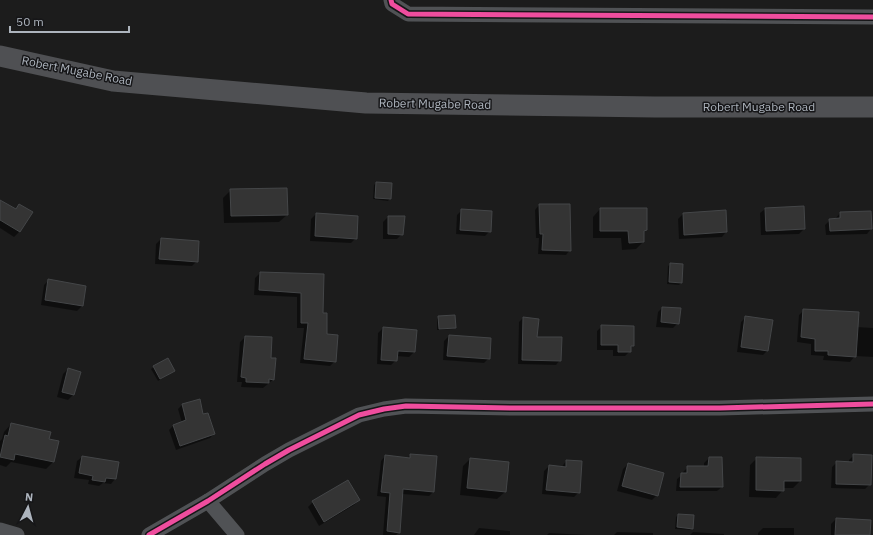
<svg xmlns="http://www.w3.org/2000/svg" width="873" height="535" font-family="'IBM Plex Sans',sans-serif">
<style>
.shadow{fill:#0007}
.building{fill:#343434;stroke:#444648}
.lines{fill:none;stroke-linecap:round;stroke-linejoin:round}
.street{stroke:#505255;stroke-width:15}
.secondary{stroke:#4f5053;stroke-width:21}
.cycleway-casing{stroke:#161618;stroke-width:8}
.cycleway{stroke:#ef4d9e;stroke-width:5}
.labels{text-anchor:middle;stroke-width:3;stroke-linejoin:round;paint-order:stroke}
.street-label{font-size:12px;fill:#adb4bd;stroke:#161618}
</style>
<rect width="100%" height="100%" fill="#1c1c1c"/>
<g class="shadow">
<path d="M376 183 390 198 388 201 373 199 374 185Z"/>
<path d="M231 190 287 215 279 222 224 223 223 198Z"/>
<path d="M0 201 15 210 20 205 31 212 19 232 14 237 0 228Z"/>
<path d="M539 205 570 250 566 255 538 254 539 238H536L535 210Z"/>
<path d="M600 209 646 230 643 233V242L636 249 622 250 621 238H593V217Z"/>
<path d="M765 209 804 229 799 234 761 235 760 213Z"/>
<path d="M462 210 490 231 485 236 456 234 457 215Z"/>
<path d="M725 211 726 232 722 237 679 239 678 219 683 214Z"/>
<path d="M870 212 871 229 867 234 826 235 825 225 830 220H836V218L840 213Z"/>
<path d="M316 214 356 238 351 243 310 241 311 219Z"/>
<path d="M388 217 402 234 397 239H383V222Z"/>
<path d="M161 239 197 261 192 266 155 264 156 244Z"/>
<path d="M671 264 681 283 679 285 667 284 668 266Z"/>
<path d="M260 273 323 275 322 314 326 335 335 361 330 366 300 363 304 328H297V297L254 295 255 278Z"/>
<path d="M49 280 85 287 82 306 77 311 41 305 44 285Z"/>
<path d="M662 308 678 323 673 328 656 327 658 312Z"/>
<path d="M804 310 857 327 873 328V357L855 356 850 362 823 360 824 356 811 355V344L797 342 799 315Z"/>
<path d="M439 317 455 327 453 329 437 330V319Z"/>
<path d="M746 317 768 350 763 355 737 352 741 322Z"/>
<path d="M523 318 536 338 560 360 556 365 518 364 519 322Z"/>
<path d="M602 326 633 345 630 348V351L625 356H613V350H597V331Z"/>
<path d="M383 328 414 352 409 357 396 356V360L391 365 377 364 378 333Z"/>
<path d="M449 336 489 358 484 363 443 360 444 341Z"/>
<path d="M245 337 270 359 274 379 263 388 241 387 242 382H237L240 342Z"/>
<path d="M154 367 174 371 158 381 151 369Z"/>
<path d="M68 369 73 395 68 400 57 397 63 374Z"/>
<path d="M182 405 203 416 214 434 210 438 176 450 169 430 173 426 182 423 178 409Z"/>
<path d="M11 424 48 440 57 442 53 462 46 469 11 462 6 467 0 465V441L2 439 4 432Z"/>
<path d="M411 455 434 491 429 496 402 494 399 532 396 535H383L386 497 377 496 381 461 385 456 407 458Z"/>
<path d="M854 455 870 484 865 489 831 488 832 467 837 462H849V460Z"/>
<path d="M82 457 115 479 111 484 103 483 99 486 88 484 89 480 74 478 77 461Z"/>
<path d="M709 458 722 487 717 491H676L677 479 683 474V472L688 467H704V463Z"/>
<path d="M757 458 800 481 793 488H783V490L776 498 749 497 750 465Z"/>
<path d="M470 459 505 492 497 499 460 495 463 466Z"/>
<path d="M566 461 579 492 574 497 542 494 544 471 549 466 561 468Z"/>
<path d="M628 464 657 495 652 500 617 491 623 469Z"/>
<path d="M359 500 354 505 319 526 308 507 313 502Z"/>
<path d="M678 515 692 528 690 530 675 529 676 517Z"/>
<path d="M836 519 869 535H831V524Z"/>
<path d="M479 528 510 531V535H474Z"/>
<path d="M763 528H794V535H758V533Z"/>
<path d="M617 532 653 533V535H614Z"/>
<path d="M693 532 724 534V535H690Z"/>
<path d="M549 533 587 535H547Z"/>
</g>
<g class="building">
<path d="M376 182 392 183 391 199 375 198Z"/>
<path d="M287 188 288 215 231 216 230 189Z"/>
<path d="M0 200 16 209 19 204 33 212 20 232 0 220Z"/>
<path d="M539 204H570L571 251 542 250 543 234H540Z"/>
<path d="M804 206 805 229 766 231 765 208Z"/>
<path d="M600 208H647V230L644 231V242L629 243 628 231H600Z"/>
<path d="M461 209 492 211 491 232 460 230Z"/>
<path d="M726 210 727 232 684 235 683 213Z"/>
<path d="M871 211 872 229 830 231 829 219 840 218V212Z"/>
<path d="M316 213 358 216 357 239 315 236Z"/>
<path d="M388 216H405L403 235 388 234Z"/>
<path d="M161 238 199 241 198 262 159 259Z"/>
<path d="M670 263 683 264 682 283 669 282Z"/>
<path d="M260 272 324 274 323 313H327V334L338 335 336 362 304 359 308 323H301V293L259 290Z"/>
<path d="M48 279 86 286 83 306 45 300Z"/>
<path d="M662 307 681 308 679 324 661 322Z"/>
<path d="M803 309 859 312 856 357 828 355V351H815V339L801 337Z"/>
<path d="M455 315 456 328 439 329 438 316Z"/>
<path d="M745 316 773 320 768 351 741 347Z"/>
<path d="M523 317 539 319 537 337H562L561 361 522 360Z"/>
<path d="M601 325 634 326V346H631V352H618V345H601Z"/>
<path d="M383 327 417 330 415 352 398 351 397 361 381 360Z"/>
<path d="M449 335 491 338 490 359 447 356Z"/>
<path d="M245 336 272 337 271 358H276L274 380 269 379V383L246 382V378L241 377Z"/>
<path d="M168 358 175 371 160 379 153 366Z"/>
<path d="M68 368 81 372 74 395 62 392Z"/>
<path d="M200 399 203 414 208 413 215 434 180 446 173 425 186 420 182 404Z"/>
<path d="M11 423 51 432 49 439 59 441 54 462 15 454 14 460 0 457 5 435 8 436Z"/>
<path d="M410 454 437 456 434 492 403 489 400 533 387 531 390 493 381 492 385 455 410 458Z"/>
<path d="M853 454 872 455 871 485 836 484V461L853 462Z"/>
<path d="M82 456 119 462 116 479 106 478 105 482 92 480 93 476 79 473Z"/>
<path d="M709 457H722L723 487H680L681 473H687V466H708Z"/>
<path d="M756 457 801 458V481H784V491L756 490Z"/>
<path d="M470 458 509 462 506 492 467 488Z"/>
<path d="M566 460 582 461 580 493 546 490 549 465 566 467Z"/>
<path d="M628 463 664 473 658 496 622 486Z"/>
<path d="M348 480 360 500 324 522 312 501Z"/>
<path d="M678 514 694 515 693 529 677 527Z"/>
<path d="M836 518 871 520 870 535H835Z"/>
</g>
<g class="lines">
<g class="street">
<path d="M391 0 392 4 408 14 873 17"/>
<path d="M208 501 237 535"/>
<path d="M0 530 17 535"/>
<path d="M149 535 208 501 265 464 289 450 359 415 384 409 406 406 510 408H720L873 404"/>
</g>
<path class="secondary" d="M0 56 113 81 366 103 655 107H873"/>
<g class="cycleway-casing">
<g id="cycleway">
<path d="M391 0 392 4 408 14 873 17"/>
<path d="M149 535 208 501 265 464 289 450 359 415 384 409 406 406 510 408H720L873 404"/>
</g>
</g>
<use href="#cycleway" class="cycleway"/>
</g>
<g class="labels">
<g class="street-label">
<text transform="translate(77 71) rotate(11)" y="4">Robert Mugabe Road</text>
<text transform="translate(435 104) rotate(1)" y="4">Robert Mugabe Road</text>
<text x="759" y="111">Robert Mugabe Road</text>
</g>
</g>
<g transform="translate(28 507) rotate(6)" stroke="#161618" stroke-width="3" paint-order="stroke">
<path d="M0-3L7 15L0 10L-7 15Z" fill="#adb4bd"/>
<text y="-6" font-size="11" font-weight="bold" text-anchor="middle" fill="#adb4bd">N</text>
</g>
<path d="M10 26v6h119v-6" fill="none" stroke="#adb4bd" stroke-width="2"/>
<text x="16" y="26" font-size="12" fill="#adb4bd" stroke="#161618" stroke-width="3" paint-order="stroke">50 m</text>
</svg>
